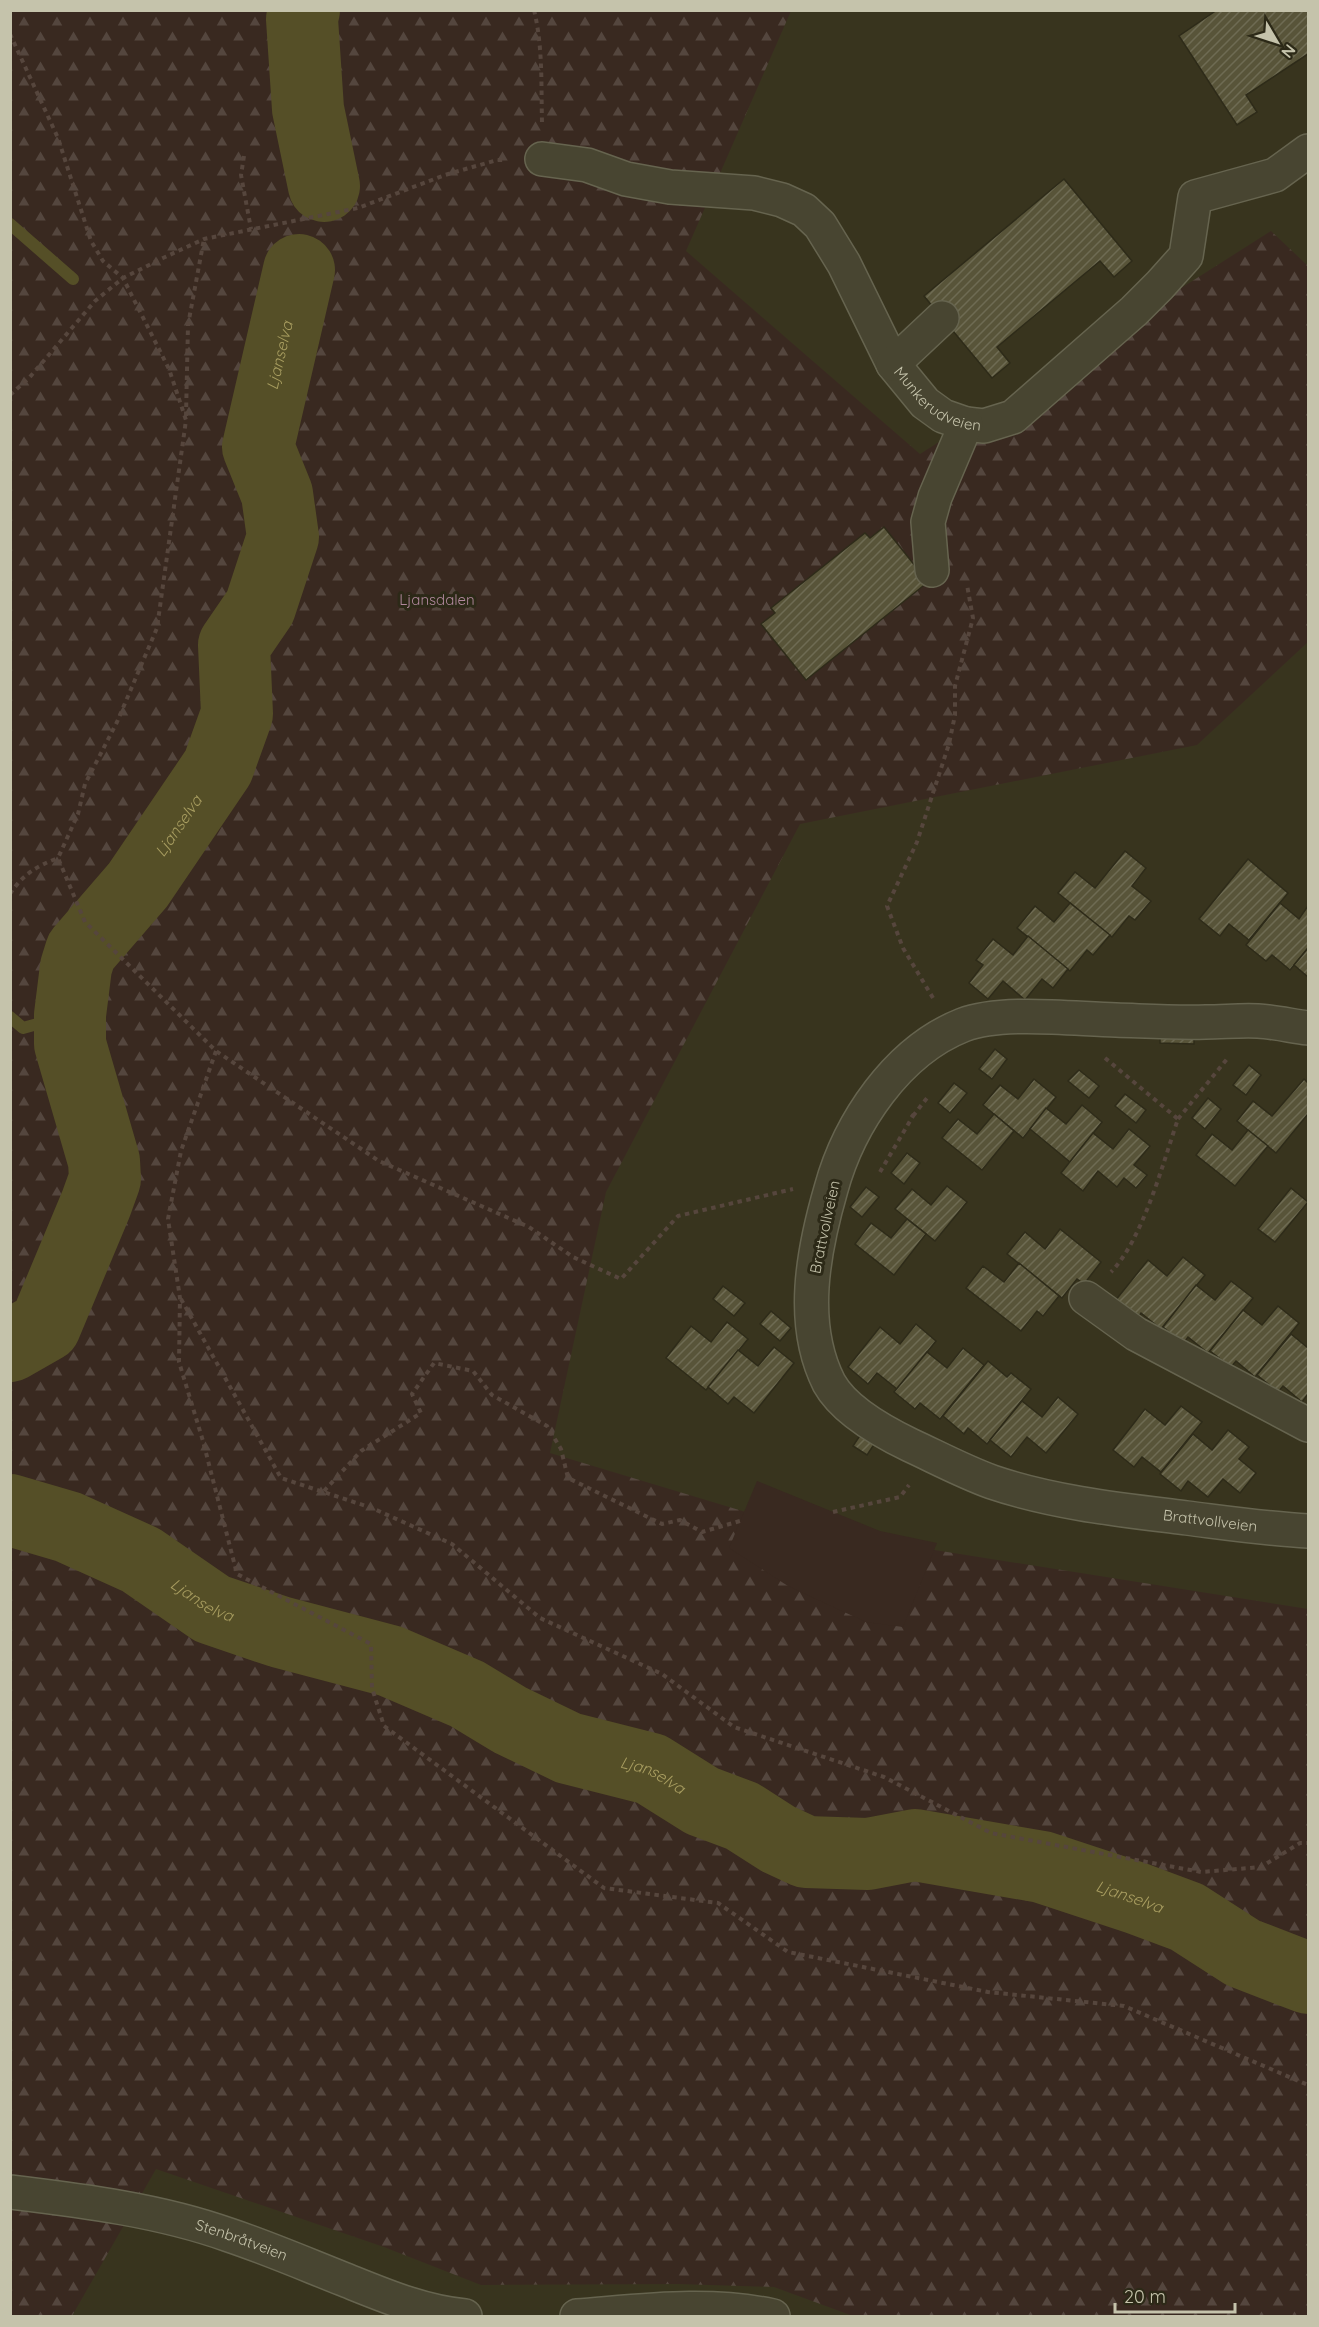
<svg xmlns="http://www.w3.org/2000/svg" width="1319" height="2327" font-family="Quicksand,sans-serif">
<style>
.forest{fill:url(#forest-firs)}
.pitch{fill:#392920}
.lines{fill:none;stroke-linecap:round;stroke-linejoin:round}
.stream{stroke:#554f27;stroke-width:12}
.river{stroke:#554f27;stroke-width:72}
.building{fill:url(#building-hatch);stroke:#2e2b19;stroke-width:1.5}
.minor-casing{stroke:#66644f;stroke-width:36}
.path{stroke:#56463d;stroke-width:4;stroke-dasharray:4.5 4.5;stroke-linecap:butt}
.minor{stroke:#484531;stroke-width:33}
.labels{text-anchor:middle;stroke-width:6;stroke-linejoin:round;paint-order:stroke}
.street-label{font-size:15px;fill:#c5c3ab;stroke:#2c2917}
.park-label{font-size:15px;fill:#b1889d;stroke:#2c2917}
.water-label{font-size:16px;font-style:italic;fill:#a89d60;stroke:#2c2917}
</style>
<defs>
<pattern id="forest-firs" width="22" height="20" patternUnits="userSpaceOnUse" patternTransform="scale(1.5)"><rect width="22" height="20" fill="#392920"/><path d="M5 1l3.5 6h-7zM16 11l3.5 6h-7z" fill="#54463e"/></pattern>
<pattern id="building-hatch" width="6" height="6" patternUnits="userSpaceOnUse" patternTransform="scale(1.5)"><rect width="6" height="6" fill="#585439"/><path d="M-1 1l2-2M0 6l6-6M5 7l2-2" fill="none" stroke="#6e6b53"/></pattern>
</defs>
<rect width="100%" height="100%" fill="#38341e"/>
<path class="forest" d="M11 11H791L686 251 920 454 1271 231 1308 266V642L1197 745 800 824 606 1192 550 1453 802 1529 1308 1609V2316H853L774 2287 679 2284 481 2285 384 2247 156 2169 72 2316H11Z"/>
<path class="pitch" d="M757 1481 880 1531 937 1543 903 1627 866 1622 831 1606 788 1586 729 1548Z"/>
<g class="lines">
<g class="stream">
<path d="M10 224 73 279"/>
<path d="M10 1017 23 1028 70 1015"/>
</g>
<g class="river">
<path d="M304 10 302 19 308 109 324 186"/>
<path id="s1" d="M10 1346 45 1326 96 1204 105 1179 104 1161 70 1044V1015L76 967 81 951 138 885 218 767 237 714 234 645 260 607 283 537 277 494 258 447 299 270"/>
<path id="s2" d="M10 1510 68 1527 141 1560 212 1609 280 1632 390 1661 467 1694 510 1720 568 1748 651 1769 702 1801 742 1816 778 1839 806 1852 868 1854 915 1845 1042 1867 1136 1898 1187 1917 1243 1953 1308 1978"/>
</g>
</g>
<g class="building">
<path d="M1217 10H1308V54L1246 95 1257 112 1237 125 1179 36Z"/>
<path d="M1064 179 1132 261 1114 277 1100 261 997 347 1010 363 992 378 924 296Z"/>
<path d="M884 527 928 582 806 680 761 624 775 613 771 608 865 533 870 538Z"/>
<path d="M1125 851 1146 868 1132 886 1151 901 1135 920 1129 916 1112 937 1058 893 1075 872 1095 888Z"/>
<path d="M1248 859 1288 893 1249 940 1229 924 1220 936 1199 919Z"/>
<path d="M1070 903 1110 935 1093 955 1087 950 1070 971 1017 928 1035 906 1054 922Z"/>
<path d="M1280 903 1299 919 1308 906V948L1290 970 1272 955 1266 961 1246 945Z"/>
<path d="M1028 936 1068 969 1053 988 1042 979 1025 1000 1003 981 988 999 969 983 983 965 976 960 993 939 1013 955Z"/>
<path d="M1308 948V977L1294 965Z"/>
<path d="M1160 1032 1194 1033V1044L1160 1043Z"/>
<path d="M995 1049 1007 1059 992 1079 979 1069Z"/>
<path d="M1249 1065 1261 1075 1246 1095 1233 1085Z"/>
<path d="M1079 1070 1099 1086 1089 1098 1068 1081Z"/>
<path d="M1034 1079 1056 1097 1023 1138 983 1105 1000 1085 1018 1099Z"/>
<path d="M1304 1079 1308 1083V1114L1276 1153 1237 1121 1253 1101 1272 1116Z"/>
<path d="M954 1083 967 1093 950 1113 938 1103Z"/>
<path d="M1125 1094 1146 1110 1136 1123 1115 1106Z"/>
<path d="M1208 1098 1221 1109 1205 1129 1192 1118Z"/>
<path d="M1082 1105 1102 1122 1070 1162 1030 1129 1046 1108 1066 1124Z"/>
<path d="M994 1114 1014 1131 982 1170 942 1138 958 1119 977 1134Z"/>
<path d="M1129 1129 1150 1146 1134 1165 1147 1175 1136 1188 1124 1178 1117 1187 1098 1171 1083 1191 1061 1173 1093 1133 1113 1149Z"/>
<path d="M1248 1130 1268 1146 1235 1186 1196 1155 1212 1134 1232 1150Z"/>
<path d="M907 1153 920 1163 904 1184 891 1173Z"/>
<path d="M947 1186 967 1202 935 1241 895 1209 912 1189 931 1205Z"/>
<path d="M866 1187 879 1197 862 1217 850 1207Z"/>
<path d="M1291 1188 1308 1202 1275 1242 1258 1229Z"/>
<path d="M907 1219 926 1234 894 1275 855 1244 871 1223 891 1238Z"/>
<path d="M1060 1229 1101 1262 1084 1284 1077 1279 1062 1298 1007 1254 1025 1232 1045 1249Z"/>
<path d="M1183 1257 1205 1275 1161 1329 1141 1313 1137 1319 1115 1301 1148 1260 1167 1276Z"/>
<path d="M1019 1263 1059 1296 1043 1316 1037 1311 1021 1331 966 1288 983 1266 1004 1282Z"/>
<path d="M1231 1281 1253 1298 1208 1353 1188 1337 1183 1344 1163 1327 1196 1285 1215 1300Z"/>
<path d="M723 1286 745 1303 734 1316 713 1299Z"/>
<path d="M1278 1306 1299 1323 1255 1377 1236 1361 1231 1367 1210 1351 1243 1310 1262 1325Z"/>
<path d="M771 1311 791 1328 780 1341 760 1324Z"/>
<path d="M727 1322 748 1339 706 1390 666 1358 691 1326 711 1342Z"/>
<path d="M916 1324 936 1341 897 1389 877 1373 868 1384 848 1367 880 1327 900 1344Z"/>
<path d="M1291 1334 1308 1348V1394L1302 1402 1283 1386 1278 1392 1257 1375Z"/>
<path d="M774 1347 794 1363 754 1413 734 1397 728 1404 708 1387 738 1350 758 1366Z"/>
<path d="M963 1348 984 1365 940 1419 920 1403 915 1409 894 1392 927 1352 947 1368Z"/>
<path d="M988 1361 1007 1377 1011 1373 1031 1389 987 1444 968 1428 964 1434 943 1416Z"/>
<path d="M1058 1397 1078 1414 1046 1453 1027 1437 1011 1457 990 1440 1022 1401 1042 1417Z"/>
<path d="M1181 1406 1202 1422 1161 1472 1142 1457 1134 1467 1113 1450 1145 1409 1165 1425Z"/>
<path d="M1228 1430 1249 1447 1239 1459 1256 1473 1240 1493 1223 1479 1208 1497 1188 1481 1181 1491 1160 1474 1193 1434 1212 1450Z"/>
<path d="M863 1431 877 1440 867 1455 853 1446Z"/>
</g>
<g class="lines">
<g class="minor-casing">
<g id="minor">
<path id="s3" d="M542 159 587 165 626 179 670 187 754 193 782 200 804 210 820 225 844 264 893 364 925 403 943 416 966 424 984 426 1013 417 1134 311 1160 285 1186 256 1195 197 1275 175 1308 151"/>
<path d="M893 364 942 318"/>
<path d="M932 570 928 522 935 497 966 424"/>
<path id="s4" d="M1308 1028C1292 1026 1275 1022 1258 1021 1241 1020 1223 1022 1206 1022 1176 1023 1146 1021 1116 1020 1074 1019 1002 1010 963 1025 897 1051 849 1123 831 1189 813 1251 799 1324 829 1383 844 1410 883 1432 910 1445 936 1457 964 1472 992 1482 1054 1503 1122 1510 1187 1518 1227 1523 1268 1529 1308 1531"/>
<path d="M1086 1298 1136 1334 1308 1425"/>
<path id="s5" d="M10 2192C84 2201 159 2210 229 2235 268 2248 305 2264 343 2279 383 2295 422 2312 465 2316"/>
<path d="M577 2316C642 2311 708 2302 773 2316"/>
</g>
</g>
<g class="path">
<path d="M534 10C543 47 541 85 542 122"/>
<path d="M10 34 58 138 91 241 103 261 123 278 169 369 186 420 157 628 117 722 85 784 78 814 58 858 85 922 216 1051 379 1161 529 1227 573 1257 621 1279 678 1216 793 1189"/>
<path d="M244 156 241 175 251 229"/>
<path d="M10 395 29 378 95 301 123 278 163 258 204 239 358 208 445 175 497 160H506"/>
<path d="M186 416 188 325 204 239"/>
<path d="M10 894C23 874 37 866 58 858"/>
<path d="M933 998 903 948 887 906 917 842 949 744 955 715V686L973 618 967 585"/>
<path d="M216 1051 181 1151 168 1219 180 1298 179 1362 203 1441 237 1574 371 1644 372 1688 384 1726 604 1888 718 1903 788 1952 988 1992 1124 2006 1308 2085"/>
<path d="M1105 1058 1178 1119C1163 1163 1143 1239 1111 1272"/>
<path d="M913 1116 927 1098"/>
<path d="M1178 1119 1227 1059"/>
<path d="M880 1172 913 1116 909 1113"/>
<path d="M181 1299 281 1478 372 1508 452 1544 540 1618 662 1674 734 1727 884 1777 991 1833 1201 1872 1261 1867 1300 1843H1308"/>
<path d="M324 1491 361 1451 421 1413 412 1394 434 1363 473 1371 492 1395 547 1426 561 1449 568 1478 662 1524 680 1520 702 1532 740 1521"/>
<path d="M833 1512 900 1497 909 1485"/>
</g>
<use href="#minor" class="minor"/>
</g>
<g class="labels">
<g class="street-label">
<text dy="5" stroke="none"><textPath href="#s3" startOffset="507">Munkerudveien</textPath></text>
<text transform="translate(825 1227) rotate(-78)" y="5">Brattvollveien</text>
<text dy="5" stroke="none"><textPath href="#s4" startOffset="1178">Brattvollveien</textPath></text>
<text dy="5" stroke="none"><textPath href="#s5" startOffset="237">Stenbråtveien</textPath></text>
</g>
<g class="park-label">
<text x="437" y="605">Ljansdalen</text>
</g>
<g class="water-label">
<text dy="6" stroke="none"><textPath href="#s1" startOffset="1096">Ljanselva</textPath></text>
<text dy="6" stroke="none"><textPath href="#s1" startOffset="592">Ljanselva</textPath></text>
<text dy="6" stroke="none"><textPath href="#s2" startOffset="214">Ljanselva</textPath></text>
<text dy="6" stroke="none"><textPath href="#s2" startOffset="700">Ljanselva</textPath></text>
<text dy="6" stroke="none"><textPath href="#s2" startOffset="1204">Ljanselva</textPath></text>
</g>
</g>
<rect width="1319" height="2327" fill="none" stroke="#c5c3ab" stroke-width="24"/>
<g transform="translate(1277 42) rotate(129)" stroke="#2c2917" stroke-width="4.5" paint-order="stroke">
<path d="M0-4.5L10 22L0 15L-10 22Z" fill="#c5c3ab"/>
<text y="-9" font-size="16" font-weight="bold" text-anchor="middle" fill="#c5c3ab">N</text>
</g>
<path d="M1115 2303v9h120v-9" fill="none" stroke="#c5c3ab" stroke-width="3"/>
<text x="1124" y="2303" font-size="18" fill="#c5c3ab" stroke="#2c2917" stroke-width="4.5" paint-order="stroke">20 m</text>
</svg>
